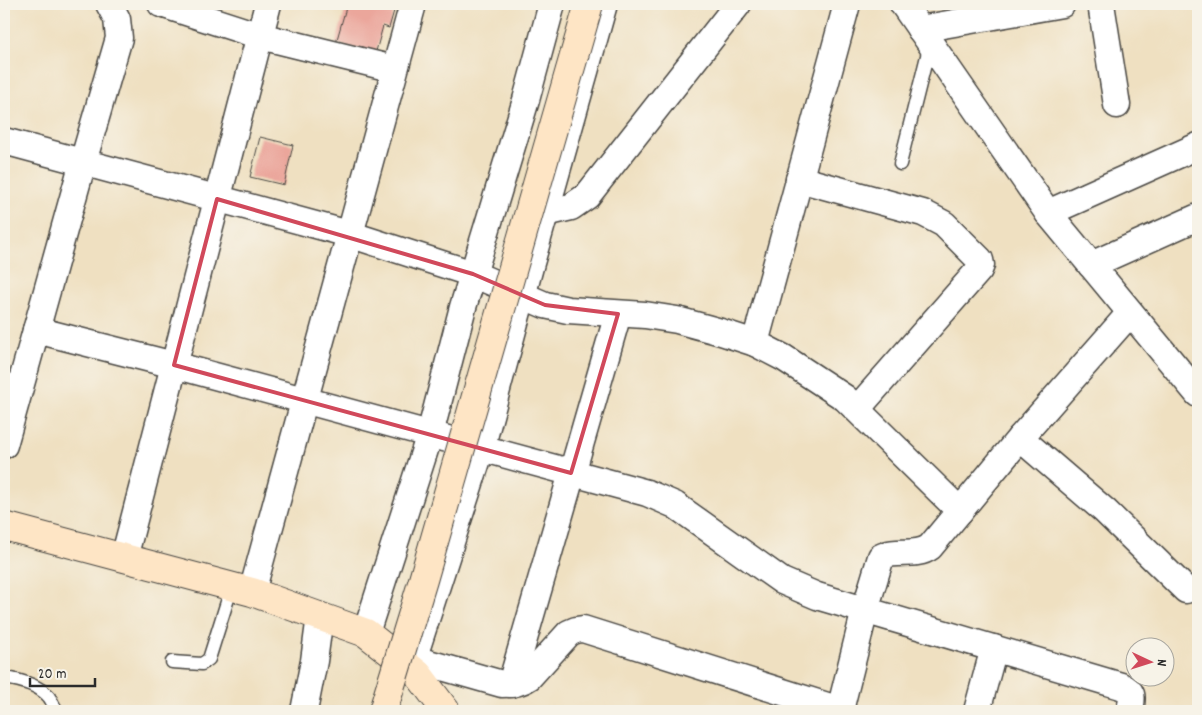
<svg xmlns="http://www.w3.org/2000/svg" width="1202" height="715" font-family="Dekko,sans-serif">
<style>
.building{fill:#eba69b}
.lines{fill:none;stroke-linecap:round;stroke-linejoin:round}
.lane-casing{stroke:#484642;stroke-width:15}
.street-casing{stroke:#484642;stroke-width:29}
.secondary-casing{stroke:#484642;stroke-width:30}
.lane{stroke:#fff;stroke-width:12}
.street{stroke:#fff;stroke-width:26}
.secondary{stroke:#fee5c5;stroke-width:28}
.secondary-bridge-casing{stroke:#484642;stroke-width:30;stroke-linecap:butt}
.secondary-bridge{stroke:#fee5c5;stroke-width:28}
.marked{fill:none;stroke:#d1495b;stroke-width:4;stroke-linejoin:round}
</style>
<rect width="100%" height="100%" fill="#f7f3e8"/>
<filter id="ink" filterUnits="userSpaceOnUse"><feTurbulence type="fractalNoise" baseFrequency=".02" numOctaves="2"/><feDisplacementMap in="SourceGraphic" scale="10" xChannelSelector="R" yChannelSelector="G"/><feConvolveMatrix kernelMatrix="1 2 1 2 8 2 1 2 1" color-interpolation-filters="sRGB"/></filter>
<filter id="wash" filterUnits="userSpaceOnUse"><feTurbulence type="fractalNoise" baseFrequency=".0096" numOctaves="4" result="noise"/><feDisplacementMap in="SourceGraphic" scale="20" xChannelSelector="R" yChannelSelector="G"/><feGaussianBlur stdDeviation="1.12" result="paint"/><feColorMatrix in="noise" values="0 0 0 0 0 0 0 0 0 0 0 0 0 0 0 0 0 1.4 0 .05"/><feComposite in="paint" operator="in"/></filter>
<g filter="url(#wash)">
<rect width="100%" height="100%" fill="#efe0c1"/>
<g id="blocks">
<g class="building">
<path d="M347 4H396L389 28 383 26 375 55 336 43Z"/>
<path d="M260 137 293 145 284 185 250 177Z"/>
</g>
</g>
</g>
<g filter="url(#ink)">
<use href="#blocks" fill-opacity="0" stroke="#484642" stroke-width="1"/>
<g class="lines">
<g class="lane-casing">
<g id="lane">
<path d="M900 164 930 44"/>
<path d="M172 662 202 664 209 659 232 586"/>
<path d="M4 678C19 680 38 684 49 697 52 701 54 707 57 711"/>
</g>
</g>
<g class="street-casing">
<g id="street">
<path d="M161 4 260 36 394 69"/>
<path d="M903 4 1048 213 1198 394"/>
<path d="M1101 4 1117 105"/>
<path d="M920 29 1062 4"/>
<path d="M4 141 349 234 473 274 545 305 568 310 645 315 677 320 721 332 755 343 784 358 845 398 960 511"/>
<path d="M799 179 923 213 944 224 980 260 981 265 979 270 857 409"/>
<path d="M545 213 571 207 587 196 738 4"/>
<path d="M1048 213 1198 146"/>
<path d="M1091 265 1198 217"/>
<path d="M36 330 174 365 647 493 675 505 782 581 817 596 1121 686C1135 692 1132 698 1130 711"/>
<path d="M755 343 847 4"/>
<path d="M1020 438 1105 511 1186 590"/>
<path d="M4 445 83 162 119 38 117 19 109 4"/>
<path d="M124 558 268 4"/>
<path d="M252 592 413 4"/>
<path d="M366 633 430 434 463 307 526 100 552 4"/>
<path d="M414 659 502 684C513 684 520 683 529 677L569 633 576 630 583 629 843 711"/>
<path d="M410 669 481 449 531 263 604 4"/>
<path d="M511 684 618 314"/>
<path d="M840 710 865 610 881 557C896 548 915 558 930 547L1020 438 1130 313"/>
<path d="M304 711 314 661 320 616"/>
<path d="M977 711 994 648"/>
</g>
</g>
<g class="secondary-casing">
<path id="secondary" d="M4 526 252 592 366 633 418 674 446 711"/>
</g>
<use href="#lane" class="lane"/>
<use href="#street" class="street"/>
<use href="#secondary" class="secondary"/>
<g class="secondary-bridge-casing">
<path id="secondary-bridge" d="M383 711 423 580 589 4"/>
</g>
<use href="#secondary-bridge" class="secondary-bridge"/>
</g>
</g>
<path class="marked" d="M217 199 473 274 545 305 618 314 571 473 174 365Z"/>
<rect width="1202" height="715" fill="none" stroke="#f7f3e8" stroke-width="20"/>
<g transform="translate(1150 662) rotate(94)"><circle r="24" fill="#f7f3e8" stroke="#a5a39c"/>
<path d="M0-4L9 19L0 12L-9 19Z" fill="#d1495b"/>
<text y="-8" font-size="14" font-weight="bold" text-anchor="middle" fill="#2b2b2b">N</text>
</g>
<path d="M30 678v8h65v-8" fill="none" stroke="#2b2b2b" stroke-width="2.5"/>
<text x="38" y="678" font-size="15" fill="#2b2b2b" stroke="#f7f3e8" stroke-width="4" paint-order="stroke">20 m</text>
</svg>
